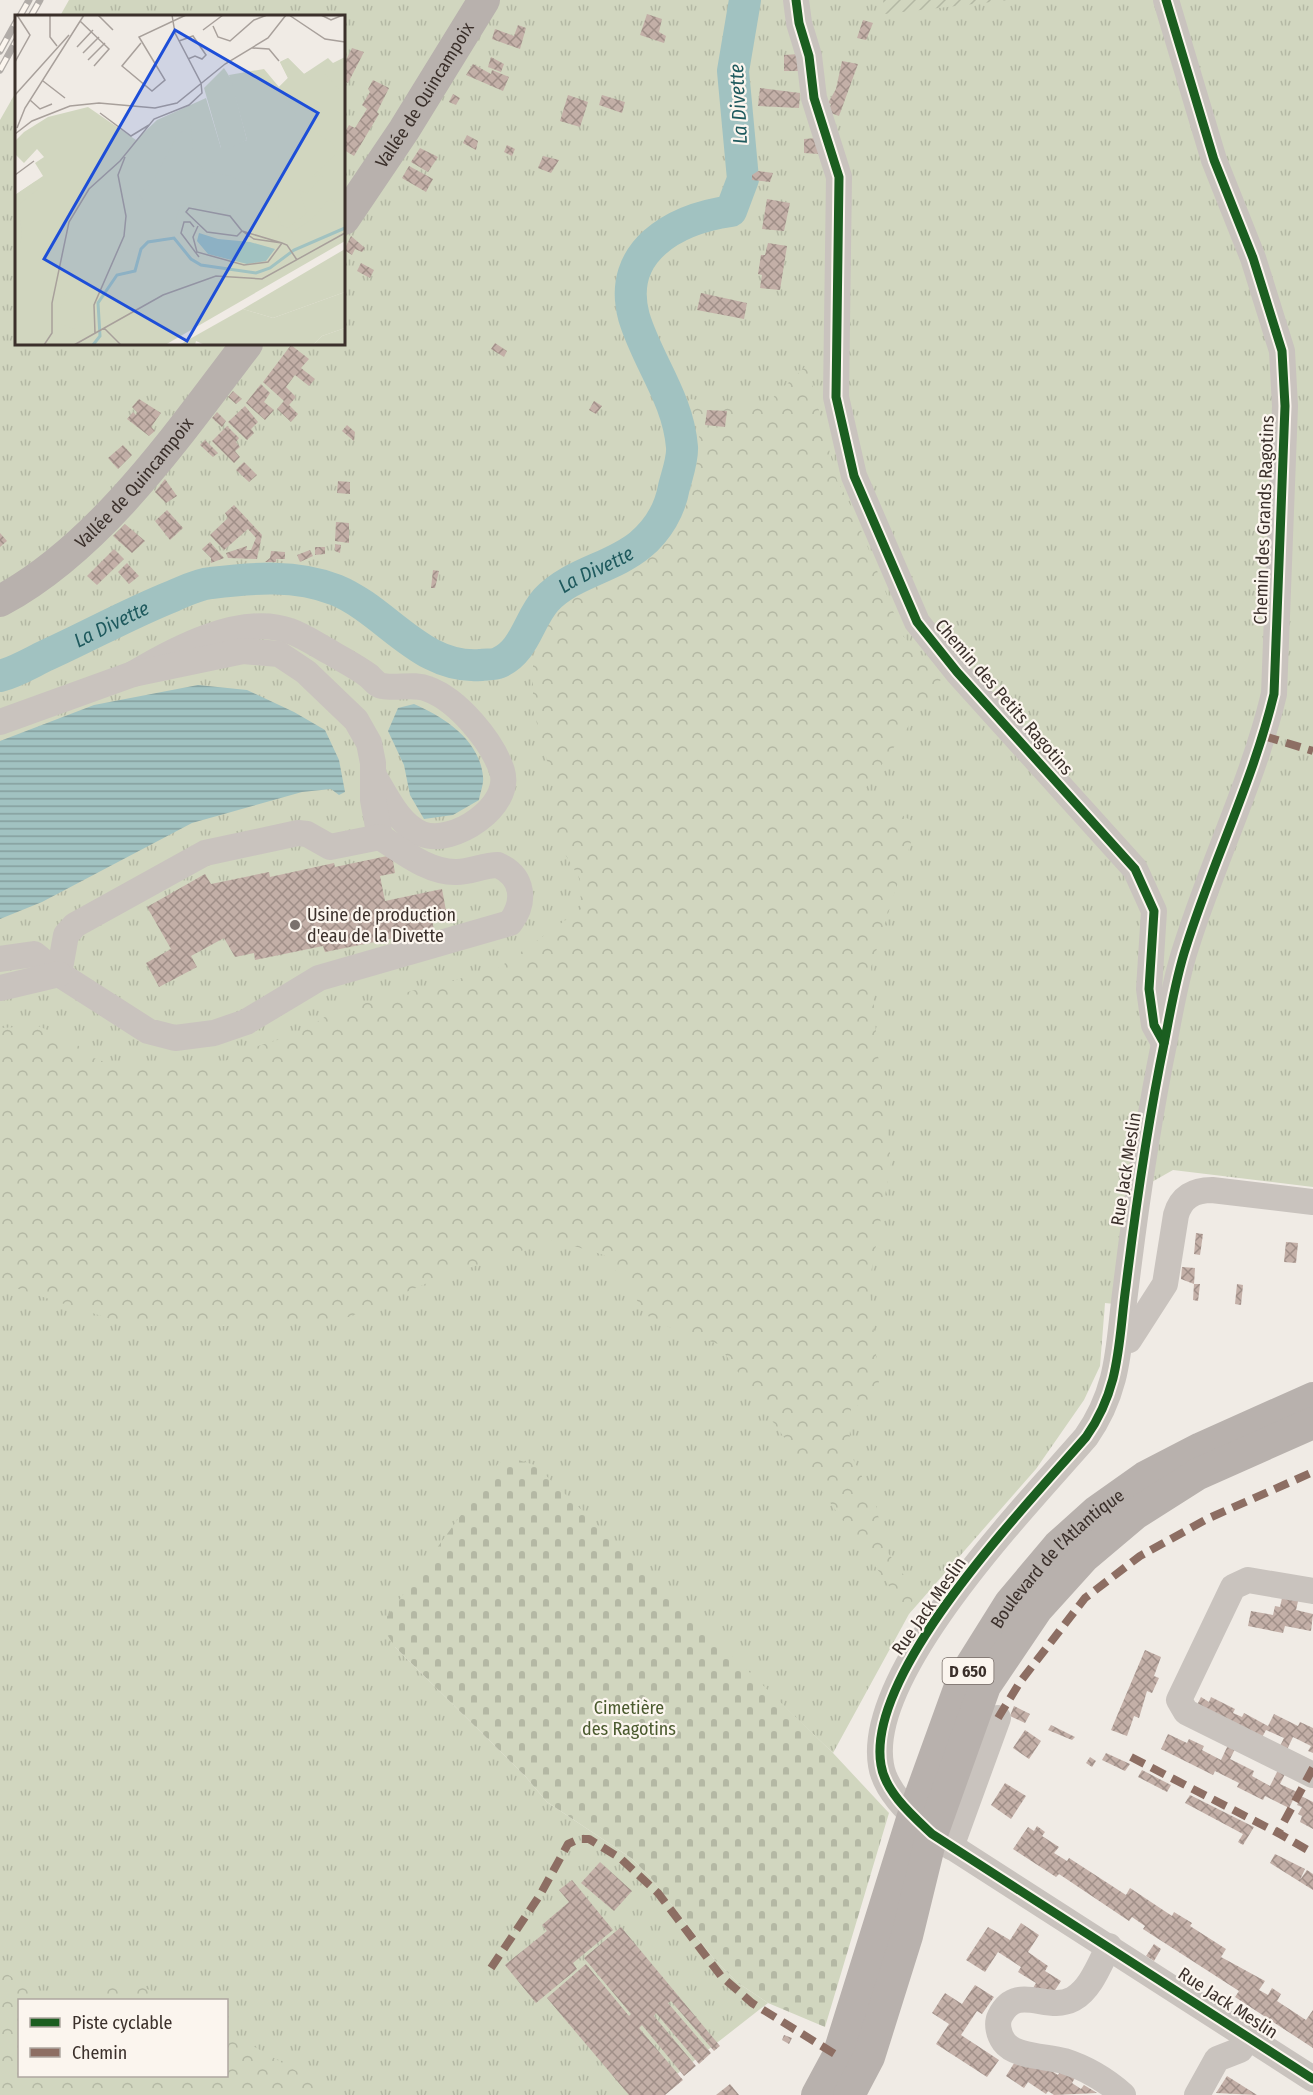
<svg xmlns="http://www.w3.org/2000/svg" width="1313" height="2095" font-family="'Fira Sans Condensed',sans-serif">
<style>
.grass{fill:url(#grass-tufts);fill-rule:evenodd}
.forest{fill:url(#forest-crowns)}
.cemetery{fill:url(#cemetery-stones)}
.garden{fill:url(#garden-furrows)}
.water{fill:url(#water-rules)}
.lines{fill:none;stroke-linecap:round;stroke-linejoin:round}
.river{stroke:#a1c2c1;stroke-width:32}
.building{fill:url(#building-cross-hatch)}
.minor{stroke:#c9c3be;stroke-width:26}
.major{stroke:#b8b1ad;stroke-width:32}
.rail-casing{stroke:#b1aca8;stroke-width:7}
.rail{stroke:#fbf5ee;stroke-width:4.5;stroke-dasharray:14;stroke-linecap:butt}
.quiet{stroke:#8d6e63;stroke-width:8;stroke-dasharray:15 8;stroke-linecap:butt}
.cycleway-casing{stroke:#fbf5ee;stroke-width:13}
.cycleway{stroke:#1b5e20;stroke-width:9}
.poi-dot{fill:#7a716c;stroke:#fbf5ee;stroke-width:2}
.labels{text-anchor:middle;stroke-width:4.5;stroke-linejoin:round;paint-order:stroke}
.shield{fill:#fbf5ee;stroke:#756b66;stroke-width:1.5}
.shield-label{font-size:16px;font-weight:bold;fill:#3b302b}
.street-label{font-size:18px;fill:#3b302b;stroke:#fbf5ee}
.poi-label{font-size:18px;fill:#3b302b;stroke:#fbf5ee;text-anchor:start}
.park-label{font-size:18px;fill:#4a5a2e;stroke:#fbf5ee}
.water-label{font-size:20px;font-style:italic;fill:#1f5a5e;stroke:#fbf5ee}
.inset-river{fill:none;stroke:#a1c2c1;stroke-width:3}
.inset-road{fill:none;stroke:#a8a09b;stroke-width:1.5}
.view{fill:#1d4ed8;fill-opacity:0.15;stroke:#1d4ed8;stroke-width:3}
.inset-edge{fill:none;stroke:#3b302b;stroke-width:3}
</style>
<defs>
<pattern id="grass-tufts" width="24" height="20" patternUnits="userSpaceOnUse" patternTransform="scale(1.5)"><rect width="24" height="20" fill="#d1d6bf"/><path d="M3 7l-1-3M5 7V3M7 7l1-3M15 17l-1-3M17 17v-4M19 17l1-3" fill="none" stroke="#b4b8a4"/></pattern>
<pattern id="forest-crowns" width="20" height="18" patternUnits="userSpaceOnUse" patternTransform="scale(1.5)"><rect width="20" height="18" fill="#d1d6bf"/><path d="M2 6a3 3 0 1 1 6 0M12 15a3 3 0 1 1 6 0" fill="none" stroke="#b4b8a4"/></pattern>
<pattern id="cemetery-stones" width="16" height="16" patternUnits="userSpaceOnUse" patternTransform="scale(1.5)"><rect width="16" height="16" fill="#d1d6bf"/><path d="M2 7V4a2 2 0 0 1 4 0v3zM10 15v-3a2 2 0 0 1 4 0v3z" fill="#b4b8a4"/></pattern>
<pattern id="garden-furrows" width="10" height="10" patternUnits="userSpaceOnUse" patternTransform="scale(1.5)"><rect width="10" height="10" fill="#d1d6bf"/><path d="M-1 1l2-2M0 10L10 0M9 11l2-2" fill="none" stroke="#b4b8a4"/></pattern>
<pattern id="water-rules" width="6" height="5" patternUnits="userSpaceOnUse" patternTransform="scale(1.5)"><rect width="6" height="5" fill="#a1c2c1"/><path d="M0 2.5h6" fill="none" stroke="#849e9d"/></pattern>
<pattern id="building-cross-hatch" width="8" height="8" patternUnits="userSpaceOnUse" patternTransform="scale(1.5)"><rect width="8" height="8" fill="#c3afa7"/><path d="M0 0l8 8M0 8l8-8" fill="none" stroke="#a08f88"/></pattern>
</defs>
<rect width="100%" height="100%" fill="#f0ebe5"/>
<path class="grass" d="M69 0H1313V1187L1173 1170 1150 1183 1134 1306 1105 1303 1100 1366 1084 1400 1036 1469 909 1614 833 1753 687 1614 395 1647 525 1776 547 1802 631 1858 650 1877 714 1959 738 1983 768 2003 650 2095H0V120L16 92V344H344V16H60ZM20 2000H226V2076H20Z"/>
<g class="forest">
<path d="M807 365 837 480 853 510 903 636 942 678 860 796 917 823 871 967 877 1047 891 1162 869 1284 880 1394 851 1409 849 1451 875 1502 886 1550 915 1591 909 1614 718 1344 652 1321 604 1255 554 1240 439 1278 349 1317 238 1326H132L0 1283V1028L38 1026 72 1040 91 1057 115 1066 221 1063 258 1046 300 1033 334 1011 497 969 581 909 580 879 553 834V782L533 709V661L552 609 666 541 688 501 701 444 689 399 763 407Z"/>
<path d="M0 1970 51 2000H20V2076H226L227 2031 338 2095H0Z"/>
<path d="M102 1981H129L172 2000H106Z"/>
</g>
<path class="cemetery" d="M511 1458 535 1465 833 1753 889 1813 825 2027 768 2003 738 1983 714 1959 650 1877 631 1858 547 1802 525 1776 395 1647 381 1625 498 1464Z"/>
<path class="garden" d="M883 0H1009L885 14Z"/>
<g class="water">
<path d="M198 685 247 690 294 712 325 730 339 760 345 792 339 795 331 789 302 792 192 823 42 902 0 919V741L94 705Z"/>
<path d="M414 704C444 717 480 740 483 777 484 784 480 793 479 800L453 815 424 819 410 795 404 765 388 731 398 708Z"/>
</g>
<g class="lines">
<path class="river" id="s1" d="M0 676C16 672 32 662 47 655 89 636 130 613 173 596 185 591 198 584 211 583 252 578 296 574 336 590 387 611 421 670 481 665 486 664 493 665 498 663 525 652 528 620 546 600 571 573 612 568 640 545 658 530 670 509 674 487 677 475 683 459 682 447 678 398 647 361 634 317 616 251 675 219 731 211L743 179 733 71 745 0"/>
</g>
<g class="building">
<path d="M647 14 662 19 659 32 666 36 664 43 640 35Z"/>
<path d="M863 20 873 23 866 40 857 38Z"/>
<path d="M518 25 526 28 520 49 492 39 495 29 514 36Z"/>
<path d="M352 48 364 52 348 83 344 81V64Z"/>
<path d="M799 54 802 71H784V55Z"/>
<path d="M491 57 504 64 501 72 488 67Z"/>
<path d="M842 61 858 64 839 116 828 112 831 104 828 103 836 89Z"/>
<path d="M473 64 491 74 492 70 509 77 503 91 466 75Z"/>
<path d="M373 80 389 88 377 112 379 114 354 156 344 150V129L346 130 349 125 355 128 367 109 362 105 370 92 368 89Z"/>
<path d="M760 88 800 93 799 108 758 106Z"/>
<path d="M453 94 460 98 456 105 449 102Z"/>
<path d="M568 95 588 102 580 127 560 121Z"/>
<path d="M602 95 625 102 622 113 599 105Z"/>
<path d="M467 135 478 141 476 150 463 143Z"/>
<path d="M817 138 819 154 804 153V139Z"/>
<path d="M507 145 515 149 512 156 504 152Z"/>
<path d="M420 148 438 157 428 172 411 162Z"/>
<path d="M543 156 559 160 551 173 538 168Z"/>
<path d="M409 166 433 179 426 192 402 178Z"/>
<path d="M758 171 773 173 770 182 752 180V175Z"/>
<path d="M767 199 790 203 784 231 762 229Z"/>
<path d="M351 236 365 248 362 252 355 249 352 255 344 250Z"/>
<path d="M768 243 787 246 780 290 760 288 762 275 758 274 761 255H765Z"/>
<path d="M361 263 374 270 370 278 357 271Z"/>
<path d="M701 293 747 303 744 319 697 310Z"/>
<path d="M495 343 507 351 504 357 491 349Z"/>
<path d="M291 345 309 359 301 368 315 379 309 386 295 375 286 387 296 397 289 405 298 414 291 422 277 409 284 401 263 382Z"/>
<path d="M261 384 270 393 264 402 274 410 265 420 246 403Z"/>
<path d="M233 391 242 399 236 404 228 397Z"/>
<path d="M139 399 161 413 151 427 155 431 149 436 127 419 133 412 136 415 137 412 132 407Z"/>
<path d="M594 401 602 406 596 414 589 410Z"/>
<path d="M245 406 258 422 251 429 254 433 247 440 228 422Z"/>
<path d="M707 410 727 411 725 427 705 425Z"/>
<path d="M217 412 226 421 222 427 212 418Z"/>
<path d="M347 425 355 432 354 441 342 431Z"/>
<path d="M227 426 239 438 236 442 240 447 235 451 240 457 234 463 212 441Z"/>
<path d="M205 440 218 453 213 457 200 445Z"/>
<path d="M123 445 132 455 118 469 108 458Z"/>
<path d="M244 462 257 475 249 482 236 470Z"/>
<path d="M165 479 177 496 166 503 155 492Z"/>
<path d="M338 481 350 482V494L337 493Z"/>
<path d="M234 505 262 535 257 559 228 558 226 553 247 546 246 550H251L256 538 248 529 224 550 210 535 228 518 225 513Z"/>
<path d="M167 510 183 528 170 540 155 521Z"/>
<path d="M336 522 349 523V543L335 541Z"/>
<path d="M125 524 145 541 132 553 113 536Z"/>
<path d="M0 533 7 541 0 547Z"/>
<path d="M210 542 224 558 211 563V558L202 549Z"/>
<path d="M335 544 341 545 340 553 335 551Z"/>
<path d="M315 547H325V554L315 555Z"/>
<path d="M114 549 124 559 97 585 87 576Z"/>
<path d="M310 550 313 556 300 562 297 555Z"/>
<path d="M271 551 285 552V559H276V562H265L270 558Z"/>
<path d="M127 563 139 576 129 584 118 572Z"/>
<path d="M433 570 439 571 435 588H431Z"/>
<path d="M392 855 395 873 380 876 385 901 442 889 447 916 432 920 434 930 325 952 323 946 255 960 254 953 235 957 224 938 191 956 197 967 159 987 146 963 171 949 147 907 205 874 211 884 269 872 270 877 334 863 335 867Z"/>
<path d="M1196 1233 1203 1234 1200 1255 1194 1254Z"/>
<path d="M1286 1242 1298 1243 1296 1263 1284 1262Z"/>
<path d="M1182 1267 1195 1268 1194 1284 1181 1279Z"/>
<path d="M1194 1284H1200L1198 1301 1193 1300Z"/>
<path d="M1237 1284 1243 1285 1241 1305 1235 1304Z"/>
<path d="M1283 1594 1299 1597 1296 1610 1313 1614 1311 1631 1285 1626 1283 1633 1248 1626 1251 1611 1273 1615 1275 1606 1280 1607Z"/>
<path d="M1145 1650 1161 1657 1154 1676 1159 1678 1152 1693 1147 1691 1139 1718 1134 1716 1127 1736 1111 1730Z"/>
<path d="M1201 1697 1209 1702 1211 1697 1235 1709 1233 1713 1242 1717 1244 1713 1268 1726 1274 1714 1298 1726 1300 1722 1313 1728V1753L1308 1751 1311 1746 1293 1737 1285 1754 1278 1750 1284 1738 1266 1730 1260 1741 1195 1709Z"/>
<path d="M1014 1706 1030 1714 1025 1723 1010 1716Z"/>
<path d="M1051 1725 1075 1737 1072 1740 1048 1730Z"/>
<path d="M1025 1730 1041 1741 1029 1759 1013 1748Z"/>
<path d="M1168 1734 1187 1743 1189 1739 1204 1746 1202 1750 1221 1760 1229 1743 1236 1747 1230 1759 1254 1771 1252 1776 1270 1786 1279 1768 1286 1772 1280 1784 1297 1792 1289 1808 1265 1796 1263 1800 1237 1787 1239 1783 1215 1771 1213 1775 1161 1749Z"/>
<path d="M1106 1753 1130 1764 1125 1771 1102 1760Z"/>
<path d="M1090 1757 1096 1761 1092 1767 1086 1763Z"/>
<path d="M1142 1770 1171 1785 1167 1792 1138 1777Z"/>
<path d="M1005 1783 1026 1796 1011 1819 991 1805Z"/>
<path d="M1190 1795 1254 1827 1243 1845 1238 1842 1243 1834 1185 1803Z"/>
<path d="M1301 1796 1313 1802V1829L1300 1822 1302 1816 1298 1814 1302 1807 1297 1805Z"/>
<path d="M1037 1826 1045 1832 1042 1836 1059 1847 1054 1853 1067 1861 1069 1858 1126 1895 1130 1888 1172 1916 1174 1912 1192 1923 1190 1926 1226 1949 1221 1957 1265 1981 1259 1990 1268 1995 1272 1988 1281 1994 1277 2001 1306 2020 1313 2010V2048L1235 1997 1239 1991 1143 1929 1145 1926 1132 1917 1129 1921 1059 1874 1056 1877 1013 1849 1028 1827 1034 1831Z"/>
<path d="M1275 1854 1305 1869 1300 1880 1307 1870 1313 1874V1890L1270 1863Z"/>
<path d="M600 1862 632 1891 614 1911 581 1883Z"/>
<path d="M572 1880 613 1930 573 1963 577 1969 536 2003 505 1965 547 1931 542 1925 569 1902 559 1890Z"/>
<path d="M1021 1923 1039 1935 1028 1952 1048 1966 1045 1971 1061 1981 1050 1998 1033 1988 1036 1983 1018 1972 1021 1967 998 1952 985 1972 966 1960 988 1927 1010 1940Z"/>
<path d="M621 1927 720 2046 714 2051 671 2001 668 2003 711 2053 699 2064 656 2013 654 2016 696 2066 684 2076 642 2025 639 2028 683 2080 665 2095H629L547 1998 586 1964 629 2016 631 2014 584 1958Z"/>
<path d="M1154 1944 1161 1949 1154 1961 1146 1956Z"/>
<path d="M975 1985 994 1997 982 2014 977 2011 961 2035 999 2060 987 2077 936 2044 949 2024 932 2013 945 1993 962 2004Z"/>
<path d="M784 2035 792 2038 789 2044 782 2040Z"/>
<path d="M1018 2057 1039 2063 1058 2075 1061 2070 1075 2078 1072 2083 1081 2089 1084 2085 1097 2093 1054 2095 1048 2091 1046 2094 1028 2082 1024 2088 1006 2076Z"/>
<path d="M1227 2076 1257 2095 1216 2093Z"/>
<path d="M730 2084 739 2095H716Z"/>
</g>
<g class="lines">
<g class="minor">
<path d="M796 0 799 23 809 56 814 98 839 177 836 397 854 476 917 622 957 672 1135 869 1154 911 1149 989 1154 1025 1164 1043"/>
<path d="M1166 0 1214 160 1253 258 1282 351 1285 406 1274 694C1253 781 1213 861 1186 947 1176 977 1171 1008 1165 1039 1148 1121 1136 1204 1126 1286 1118 1343 1121 1387 1086 1437 1027 1505 865 1672 881 1765 885 1792 913 1816 932 1834L1313 2079"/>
<path d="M133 674C173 650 241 613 290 631 304 636 317 645 330 652 343 660 357 667 369 676 373 680 378 686 383 686 397 689 414 683 428 689 458 700 492 741 502 771 513 806 453 846 422 834 399 825 386 796 374 776"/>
<path d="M0 722 133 674 243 651 279 654 306 672 356 720 369 743 373 763V800L380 837"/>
<path d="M0 959 34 954 59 974 148 1031 175 1038 214 1033 246 1022 319 978 510 923C526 902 524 877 498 865 484 865 470 872 457 872 429 873 402 851 380 837L330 847 307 834 298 833 205 853 75 925 66 935 59 974"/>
<path d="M0 988 59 974"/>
<path d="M1121 1339 1129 1340 1165 1284 1176 1215C1181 1197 1194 1190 1212 1190L1313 1202"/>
<path d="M1313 1591 1248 1580 1233 1587 1179 1700 1186 1712 1313 1775"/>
<path d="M951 1847 998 1718"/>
<path d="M1109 1946C1100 1963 1091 1989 1073 1999 1047 2013 1017 1982 1000 2016 996 2024 999 2035 1004 2042 1015 2057 1046 2056 1064 2061 1086 2068 1106 2080 1123 2095"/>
<path d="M1197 2095 1217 2059 1240 2050 1249 2037"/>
</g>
<g class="major">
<path id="s2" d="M344 219 404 130 484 0"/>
<path id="s3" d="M0 601C101 547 179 433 247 344"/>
<path id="s4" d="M817 2095 838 2056 913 1816 963 1678 1010 1603 1058 1546 1097 1511 1145 1477 1201 1448 1313 1398"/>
<path d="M849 2095 869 2057 907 1936 932 1834 985 1686 1037 1609 1084 1557 1135 1514 1198 1474 1313 1423"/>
</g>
<g class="rail-casing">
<g id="rail">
<path d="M20 16 29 0"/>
<path d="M31 16 40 0"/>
<path d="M0 51 16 22"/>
<path d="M0 70 16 41"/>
</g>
</g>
<use href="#rail" class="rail"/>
<g class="quiet">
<path d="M1264 736 1313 751"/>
<path d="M998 1718 1020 1682 1085 1598 1140 1556 1207 1519 1313 1472"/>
<path d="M1131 1757 1278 1833"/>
<path d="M1313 1768 1278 1833 1313 1853"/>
<path d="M491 1968 540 1895 568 1844 579 1839H589L620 1858 658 1893 721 1976 752 2003 838 2056"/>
</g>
<g class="cycleway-casing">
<g id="cycleway">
<path d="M796 0 799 23 809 56 814 98 839 177 836 397 854 476 917 622 957 672 1135 869 1154 911 1149 989 1154 1025 1164 1043"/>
<path d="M1166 0 1214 160 1253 258 1282 351 1285 406 1274 694C1253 781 1213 861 1186 947 1176 977 1171 1008 1165 1039 1148 1121 1136 1204 1126 1286 1118 1343 1121 1387 1086 1437 1027 1505 865 1672 881 1765 885 1792 913 1816 932 1834L1313 2079"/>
</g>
</g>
<use href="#cycleway" class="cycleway"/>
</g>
<circle class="poi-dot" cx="295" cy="925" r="6"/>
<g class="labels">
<rect class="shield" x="942.5" y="1658" width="51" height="26" rx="4.5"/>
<g class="shield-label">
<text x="968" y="1677">D 650</text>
</g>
<g class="street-label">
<text dy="6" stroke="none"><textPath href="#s2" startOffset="148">Vallée de Quincampoix</textPath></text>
<text dy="6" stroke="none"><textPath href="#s3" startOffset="180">Vallée de Quincampoix</textPath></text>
<text transform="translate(1264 520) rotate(-88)" y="6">Chemin des Grands Ragotins</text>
<text transform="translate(1004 697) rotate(49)" y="6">Chemin des Petits Ragotins</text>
<text transform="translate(1126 1169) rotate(-81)" y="6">Rue Jack Meslin</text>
<text dy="6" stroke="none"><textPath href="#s4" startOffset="596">Boulevard de l'Atlantique</textPath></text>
<text transform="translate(929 1606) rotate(-55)" y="6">Rue Jack Meslin</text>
<text transform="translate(1228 2003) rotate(33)" y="6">Rue Jack Meslin</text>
</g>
<g class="poi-label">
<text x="307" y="921">Usine de production<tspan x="307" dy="21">d'eau de la Divette</tspan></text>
</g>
<g class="park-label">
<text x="629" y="1714">Cimetière<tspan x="629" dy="21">des Ragotins</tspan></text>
</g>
<g class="water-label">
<text transform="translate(738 104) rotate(-93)" y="7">La Divette</text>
<text dy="7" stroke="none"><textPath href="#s1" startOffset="681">La Divette</textPath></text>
<text dy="7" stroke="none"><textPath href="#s1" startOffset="123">La Divette</textPath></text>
</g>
</g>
<g transform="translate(15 15)">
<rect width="330" height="330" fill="#f0ebe5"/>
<path d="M330 42V226L150 330H0V180L28 161 20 148 29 142 22 134 9 148 0 139V126L9 117 33 102 73 92 121 125 142 105 191 83 206 133 232 125 214 60 249 54 264 72 273 63 265 47 273 43 289 59 313 43 318 48ZM330 277V313L307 321 298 330H190L181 326 180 330H164L228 294 258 303Z" fill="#d1d6bf"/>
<path d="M273 43 289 59 300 53 308 57 330 81V179L321 188 315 183 297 204 276 218 277 229 236 214 214 196 178 189 165 191 158 215 150 225H133L122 239 114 234 107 236 112 193 128 185 124 179 138 166 163 119 170 115 174 93 178 134 189 156 216 161 241 173 254 188 255 184 259 185 266 210 273 213 292 198 284 174 292 179 309 159 297 162 322 138 317 128 299 117 290 102H282L264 72 273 63 265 47ZM21 166 25 173 3 190 7 218 0 258V180ZM330 234V277L258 303 228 294ZM330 313V330H298L307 321Z" fill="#d1d6bf"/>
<path d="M209 53 216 64 232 125 210 135 206 133 189 73Z" fill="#d1d6bf"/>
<path d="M57 260 76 269 59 314 40 307Z" fill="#d1d6bf"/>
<path d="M184 218 203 224 235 227 260 234 251 246 232 249 193 239 182 226Z" fill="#a1c2c1"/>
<path class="inset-river" d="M78 330 85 321 83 288 102 260 120 256 126 234 133 227 159 223 176 244 186 250 241 258 255 253 279 235 330 213"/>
<path class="inset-road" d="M35 0V22L42 31M83 0 98 15M274 0 310 24 330 27M306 0 316 5 328 0M65 6 94 34 79 51M198 11 203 22 215 26 239 5 252 0M188 15 208 0M164 26 178 21 191 40 187 44 180 41 173 44M126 28 107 51 137 76 150 65 124 22 171 0M62 32 78 15M237 33 254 34 264 46M68 38 84 22M73 45 90 28M0 47 15 20 2 0M28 66 50 83M0 80 54 20M15 85 25 94 37 89M85 98 116 121 134 110M2 113 10 93 69 0M0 119 17 106 55 91 84 88 140 93 162 88 210 49 253 23 271 0M0 160 19 146M183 211 178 222 182 237 229 250 253 247 267 228M179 212 175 207H169L166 218 184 242M267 228 239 224 227 216 222 221 192 217 171 197 174 193 215 201 227 216 267 228 272 230 282 245M89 313 106 330M80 318 79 290 109 221 111 201 103 160 110 142M29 330 37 318V288L54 207 74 174 105 146 139 104 174 90 187 78 186 68 160 18 157 0M59 330 148 280 201 261 247 264 330 218"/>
<path class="view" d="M160 15 303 98 172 326 29 244Z"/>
<rect width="330" height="330" class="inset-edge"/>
</g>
<rect x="18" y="1999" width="210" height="78" fill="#fbf5ee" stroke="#aea6a0" stroke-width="1.5"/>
<rect x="30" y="2018" width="30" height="9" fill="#1b5e20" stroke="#aea6a0" stroke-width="1.5"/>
<text x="72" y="2029" font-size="18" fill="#3b302b">Piste cyclable</text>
<rect x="30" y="2048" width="30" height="9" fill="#8d6e63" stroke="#aea6a0" stroke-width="1.5"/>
<text x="72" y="2059" font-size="18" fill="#3b302b">Chemin</text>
</svg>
